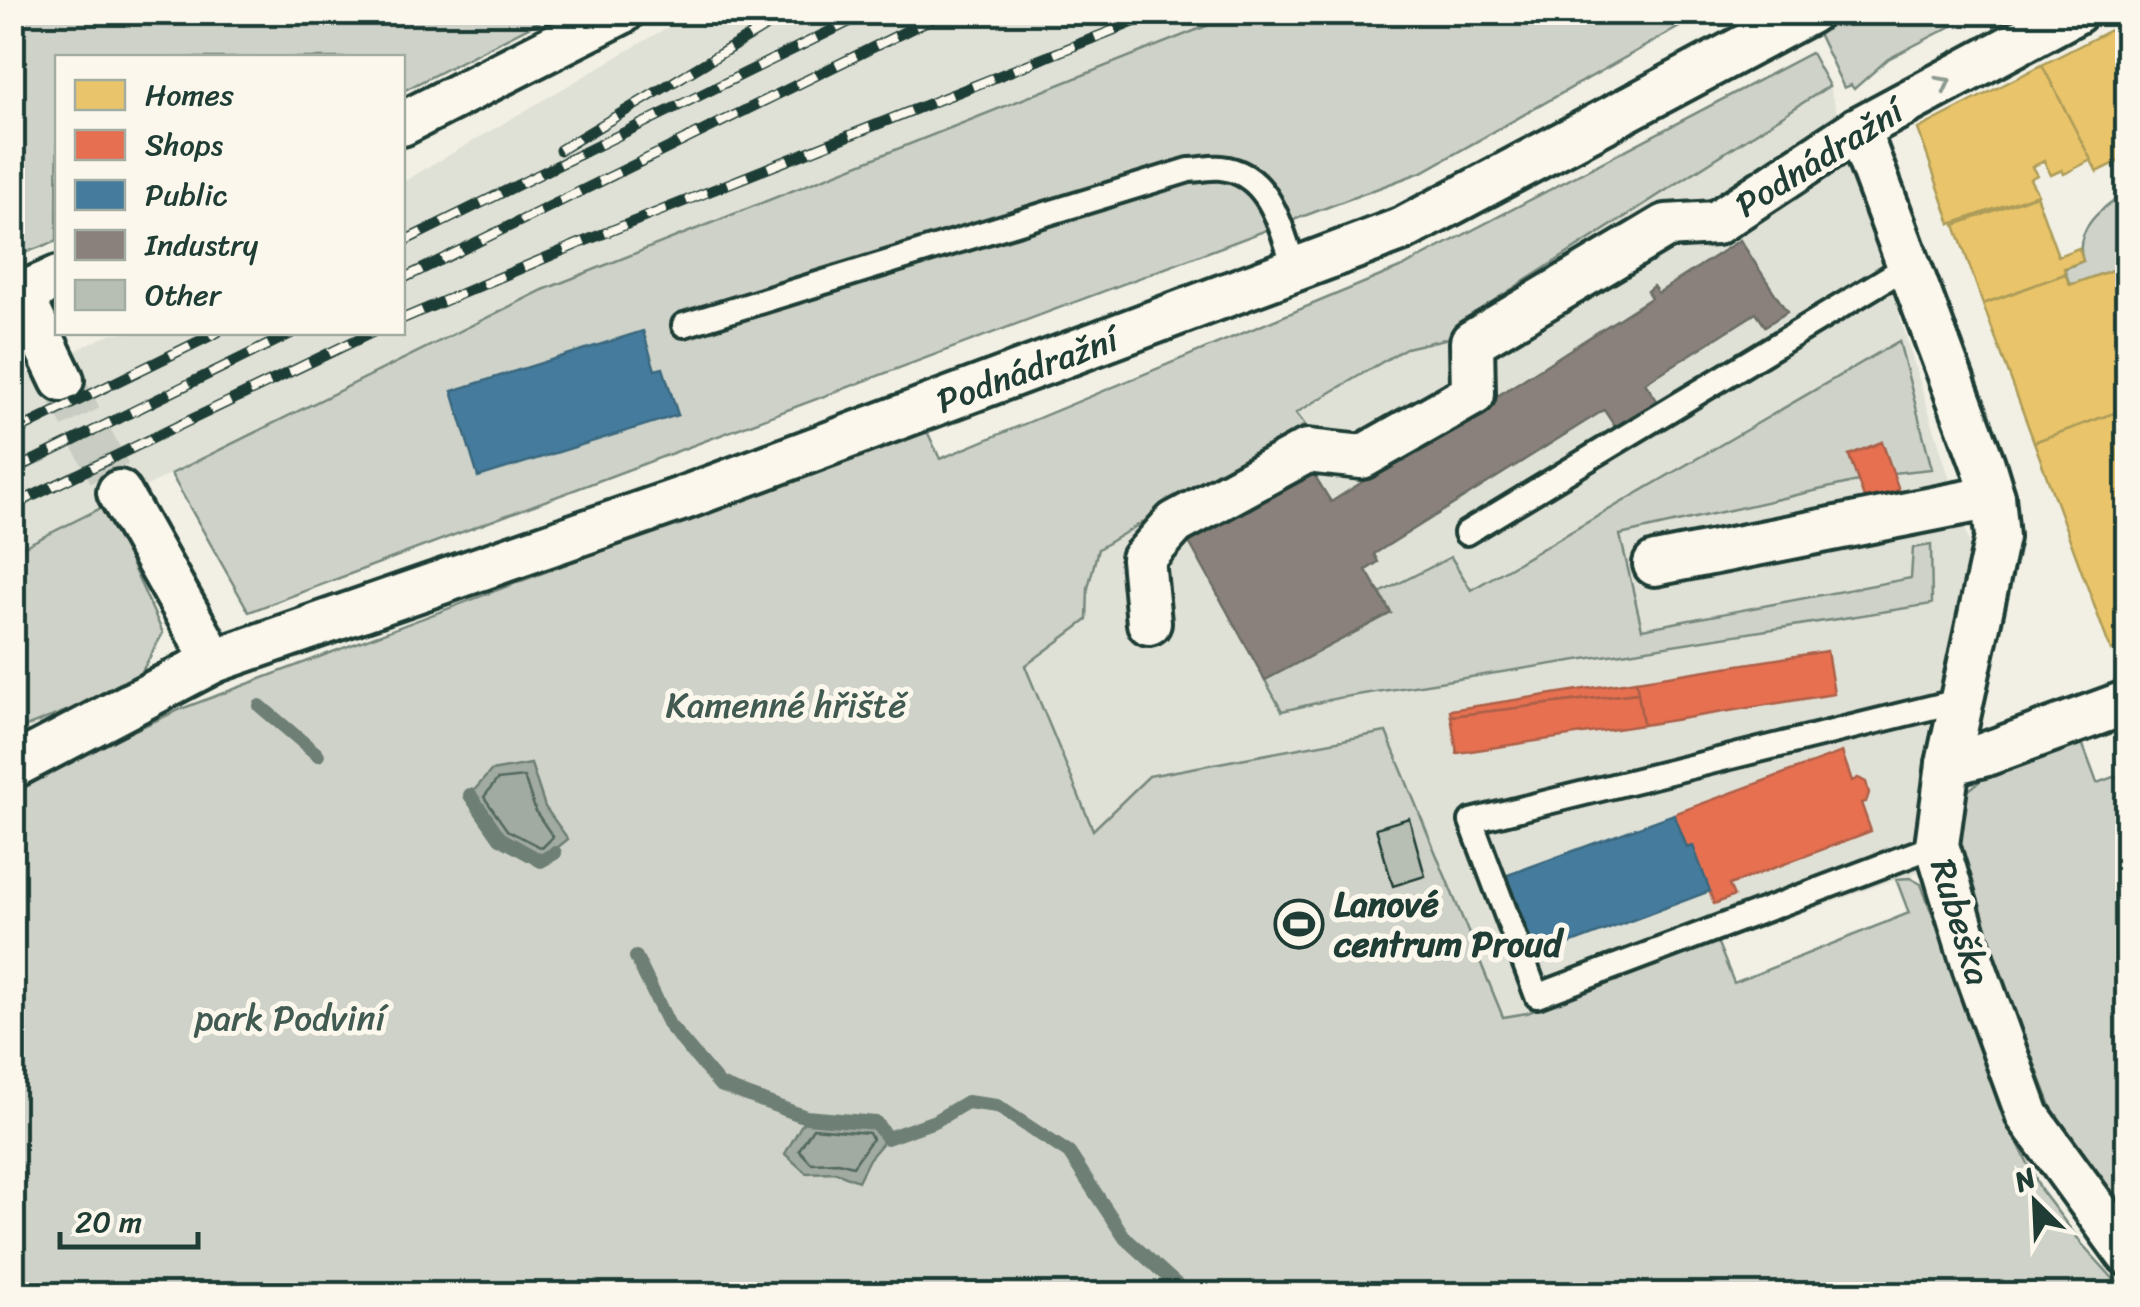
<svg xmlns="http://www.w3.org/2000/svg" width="2140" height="1307" font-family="Sriracha,sans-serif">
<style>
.built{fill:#e0e1d6}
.green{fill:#cfd2c8;stroke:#77887e;stroke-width:2.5}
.water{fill:#a2aba1;stroke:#6e7f75;stroke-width:2.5}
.homes{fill:#e9c46a;stroke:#ac9c5a;stroke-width:2.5}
.shops{fill:#e76f51;stroke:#ab6048;stroke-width:2.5}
.public{fill:#457b9d;stroke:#3a687e;stroke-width:2.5}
.industry{fill:#8a817c;stroke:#6a6d66;stroke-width:2.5}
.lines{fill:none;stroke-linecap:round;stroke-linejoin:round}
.shore{stroke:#536960;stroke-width:2.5}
.stream{stroke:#6e7f75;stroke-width:14}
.building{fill:#b7beb3;stroke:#1f3d34;stroke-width:2.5}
.street-tunnel{stroke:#c8ccc2;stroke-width:42;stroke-dasharray:42 21;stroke-linecap:butt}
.lane-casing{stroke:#1f3d34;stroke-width:30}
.street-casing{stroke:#1f3d34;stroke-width:50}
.lane{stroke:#fbf7ec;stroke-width:22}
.street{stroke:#fbf7ec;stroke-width:42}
.rail-casing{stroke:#1f3d34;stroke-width:11}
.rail{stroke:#fbf7ec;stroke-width:8;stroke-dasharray:22;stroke-linecap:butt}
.oneway{stroke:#8d9a90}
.labels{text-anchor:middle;stroke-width:10;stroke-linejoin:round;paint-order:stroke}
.street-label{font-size:35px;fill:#1f3d34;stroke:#fbf7ec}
.park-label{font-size:35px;fill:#425b52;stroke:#fbf7ec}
.poi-label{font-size:35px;font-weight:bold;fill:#1f3d34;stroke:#fbf7ec;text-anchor:start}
</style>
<rect width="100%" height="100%" fill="#f2f0e5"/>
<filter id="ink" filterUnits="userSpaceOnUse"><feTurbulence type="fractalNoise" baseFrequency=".01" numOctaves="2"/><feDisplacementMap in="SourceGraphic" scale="20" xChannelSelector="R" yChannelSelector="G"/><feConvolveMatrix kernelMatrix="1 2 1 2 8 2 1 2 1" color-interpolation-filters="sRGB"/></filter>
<g filter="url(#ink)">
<g class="built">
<path d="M692 13H1239L543 290 13 552V381L112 333 402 332 403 182Z"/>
<path d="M1829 86 1970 545 1924 867 1910 877 1896 879 1527 1013 1503 1017 1386 732 1093 830 1025 665 1087 620 1088 588 1097 549 1304 425 1295 413 1406 348 1450 338 1484 307Z"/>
</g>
<g class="green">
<path d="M13 12H556V13L403 91 402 58H58L57 241 13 257Z"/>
<path d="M1239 13H1704L1424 171 249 612 171 474 543 290Z"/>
<path d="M1857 13H1977L1888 59 1854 89 1851 85 1844 88 1817 31Z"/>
<path d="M1811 53 1829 86 1484 307 1449 338 1406 348 1296 413 1305 425 1098 549 1088 588 1087 620 1025 666 1093 830 1149 776 1386 732 1503 1017 1527 1013 1717 941 1734 983 1909 913 1896 879 1910 878 1921 884 2013 1133 2041 1190 2082 1244 2127 1294H13L12 786 181 709 926 429 940 459 1402 267Z"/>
<path d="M2127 191V280L2123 282 2118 268 2070 285 2064 269 2083 261C2072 229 2103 207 2127 191Z"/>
<path d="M1899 341 1932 469 1893 473 1882 442 1849 455 1858 481 1620 535 1642 629 1911 578 1913 548 1931 545 1932 604 1338 698 1282 711 1265 680 1391 613 1380 593 1451 557 1471 590Z"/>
<path d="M105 506 163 633 135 684 13 732V552Z"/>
<path d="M2080 737 2097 783 2127 772V1217L2073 1148 2051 1106 2002 981 1968 888 1959 842 1964 794 1991 772Z"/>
</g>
<g class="water">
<path d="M531 764 545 807 568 839 541 861 500 838 470 795 491 771Z"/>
<path d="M806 1117 876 1123 887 1138 869 1159 858 1181 836 1172 806 1173 785 1154Z"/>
</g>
<g class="homes">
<path d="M2128 21V157L2097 172 2042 65Z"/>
<path d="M2042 65 2091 160 2064 174 2062 170 2051 175 2044 161 2032 167 2037 175 2030 179 2038 194 1951 224 1918 129Z"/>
<path d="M2036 195 2058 256 2079 248 2083 261 2064 268 2065 274 1983 304 1955 225Z"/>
<path d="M2118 268 2128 293V408L2034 442 1983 304 2065 274 2070 285Z"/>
<path d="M2128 408V644L2111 651 2034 442Z"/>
</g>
<g class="shops">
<path d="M1882 442 1899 490 1865 501 1849 455Z"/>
<path d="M1827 651 1834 694 1643 725 1636 681Z"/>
<path d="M1636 681 1638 693 1451 716 1450 710Z"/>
<path d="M1638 693 1643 725 1457 753 1451 716Z"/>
<path d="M1842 752 1852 781 1858 778 1866 782 1869 793 1866 802 1861 803 1871 831 1729 885 1734 896 1714 904 1693 846 1687 848 1674 814Z"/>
</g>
<g class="public">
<path d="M643 331 655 370 663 368 678 415 478 477 452 391Z"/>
<path d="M1674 814 1687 848 1693 846 1710 891 1537 956 1525 945 1505 906 1508 875Z"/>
</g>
<path class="industry" d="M1740 240 1787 312 1765 326 1756 313 1645 383 1658 402 1616 428 1604 410 1374 554 1378 562 1366 570 1391 613 1265 680 1189 542 1313 473 1331 502 1651 298 1647 291 1653 286 1658 293Z"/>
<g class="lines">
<g class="shore">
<path d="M524 777 536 812 553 837 542 848 507 830 484 797 497 780Z"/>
<path d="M813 1128 869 1133 872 1139 853 1166 838 1162 811 1163 799 1150Z"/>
</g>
<g class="stream">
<path d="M12 245 17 254"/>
<path d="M260 706 318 755"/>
<path d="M470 795 500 838 541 861 555 853"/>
<path d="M636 957 669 1025 720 1085 806 1117 876 1123 887 1138 935 1121 967 1102 997 1106 1069 1153 1125 1238 1187 1294"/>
</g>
</g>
<path class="building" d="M1409 818 1425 876 1393 886 1376 828Z"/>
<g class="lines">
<path class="street-tunnel" d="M62 380 119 492"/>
<g class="lane-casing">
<g id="lane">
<path d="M684 325 1189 170C1199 170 1211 167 1221 168 1271 173 1281 230 1295 269"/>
<path d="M1466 533 1909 265"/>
<path d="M1937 845 1537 996 1471 821 1962 700"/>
</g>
</g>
<g class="street-casing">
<g id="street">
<path d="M402 124 622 12"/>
<path d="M1858 129 1983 464 1993 497 1997 537 1948 764 1937 845 1974 967 2028 1116 2128 1254"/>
<path d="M58 278 21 294 62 380"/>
<path d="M119 492 214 661"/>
<path d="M1655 564 1993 497"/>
<path d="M1149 623 1143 559 1175 523 1307 451 1362 457 1473 394 1472 342 1666 226 1716 223 1858 129 2076 12"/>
<path d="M1948 764 1983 755 2128 702"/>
<path d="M12 767 214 661 681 499 1403 229 1810 12"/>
</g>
</g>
<use href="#lane" class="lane"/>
<use href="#street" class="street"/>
<g class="rail-casing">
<g id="rail">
<path d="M560 150 790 12"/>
<path d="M402 242 869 12"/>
<path d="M402 279 945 12"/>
<path d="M402 319 585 241 1159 12"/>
<path d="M12 433 218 332"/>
<path d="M12 471 294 332"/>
<path d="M12 506 373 332"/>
</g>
</g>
<use href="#rail" class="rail"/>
</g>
<defs><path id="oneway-chevron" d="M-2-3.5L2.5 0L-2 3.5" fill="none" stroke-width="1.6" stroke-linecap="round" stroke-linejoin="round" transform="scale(2.5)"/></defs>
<use class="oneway" href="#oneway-chevron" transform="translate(1944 83) rotate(-28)"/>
</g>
<defs>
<g id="stadium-ring" transform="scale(2.5)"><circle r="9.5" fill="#fbf7ec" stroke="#1f3d34" stroke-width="1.5"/><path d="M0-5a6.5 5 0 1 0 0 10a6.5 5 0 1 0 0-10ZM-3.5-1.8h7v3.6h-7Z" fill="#1f3d34"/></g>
</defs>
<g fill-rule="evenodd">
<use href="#stadium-ring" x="1299" y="924"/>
</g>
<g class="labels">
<g class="street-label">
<text transform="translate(1819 158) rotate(-32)" y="12">Podnádražní</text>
<text transform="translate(1027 370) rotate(-20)" y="12">Podnádražní</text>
<text transform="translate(1961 922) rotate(73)" y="12">Rubeška</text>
</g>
<g class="park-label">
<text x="786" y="717">Kamenné hřiště</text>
<text x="290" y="1030">park Podviní</text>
</g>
<g class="poi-label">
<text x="1334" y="916">Lanové<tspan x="1334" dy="40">centrum Proud</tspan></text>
</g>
</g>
<rect width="2140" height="1307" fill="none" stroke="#fbf7ec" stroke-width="50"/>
<rect x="25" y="25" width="2090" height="1257" fill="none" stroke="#1f3d34" stroke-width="4" filter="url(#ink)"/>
<rect x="55" y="55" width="350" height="280" fill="#fbf7ec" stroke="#a3ada2" stroke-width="2.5"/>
<rect x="75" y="80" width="50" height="30" fill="#e9c46a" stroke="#a3ada2" stroke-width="2.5"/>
<text x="145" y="105" font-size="30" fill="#1f3d34">Homes</text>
<rect x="75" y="130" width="50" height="30" fill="#e76f51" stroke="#a3ada2" stroke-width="2.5"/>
<text x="145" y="155" font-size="30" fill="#1f3d34">Shops</text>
<rect x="75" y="180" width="50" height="30" fill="#457b9d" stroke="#a3ada2" stroke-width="2.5"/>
<text x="145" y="205" font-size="30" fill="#1f3d34">Public</text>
<rect x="75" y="230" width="50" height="30" fill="#8a817c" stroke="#a3ada2" stroke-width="2.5"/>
<text x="145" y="255" font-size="30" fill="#1f3d34">Industry</text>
<rect x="75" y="280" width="50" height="30" fill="#b7beb3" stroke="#a3ada2" stroke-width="2.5"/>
<text x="145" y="305" font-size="30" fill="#1f3d34">Other</text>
<g transform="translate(2035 1202) rotate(336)" stroke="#fbf7ec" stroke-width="8" paint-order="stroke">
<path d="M0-8L18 38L0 25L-18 38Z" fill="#1f3d34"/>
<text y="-15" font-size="28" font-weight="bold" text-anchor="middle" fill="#1f3d34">N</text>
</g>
<path d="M60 1232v15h138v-15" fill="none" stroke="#1f3d34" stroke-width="5"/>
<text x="75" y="1232" font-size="30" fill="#1f3d34" stroke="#fbf7ec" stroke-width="8" paint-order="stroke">20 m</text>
</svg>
